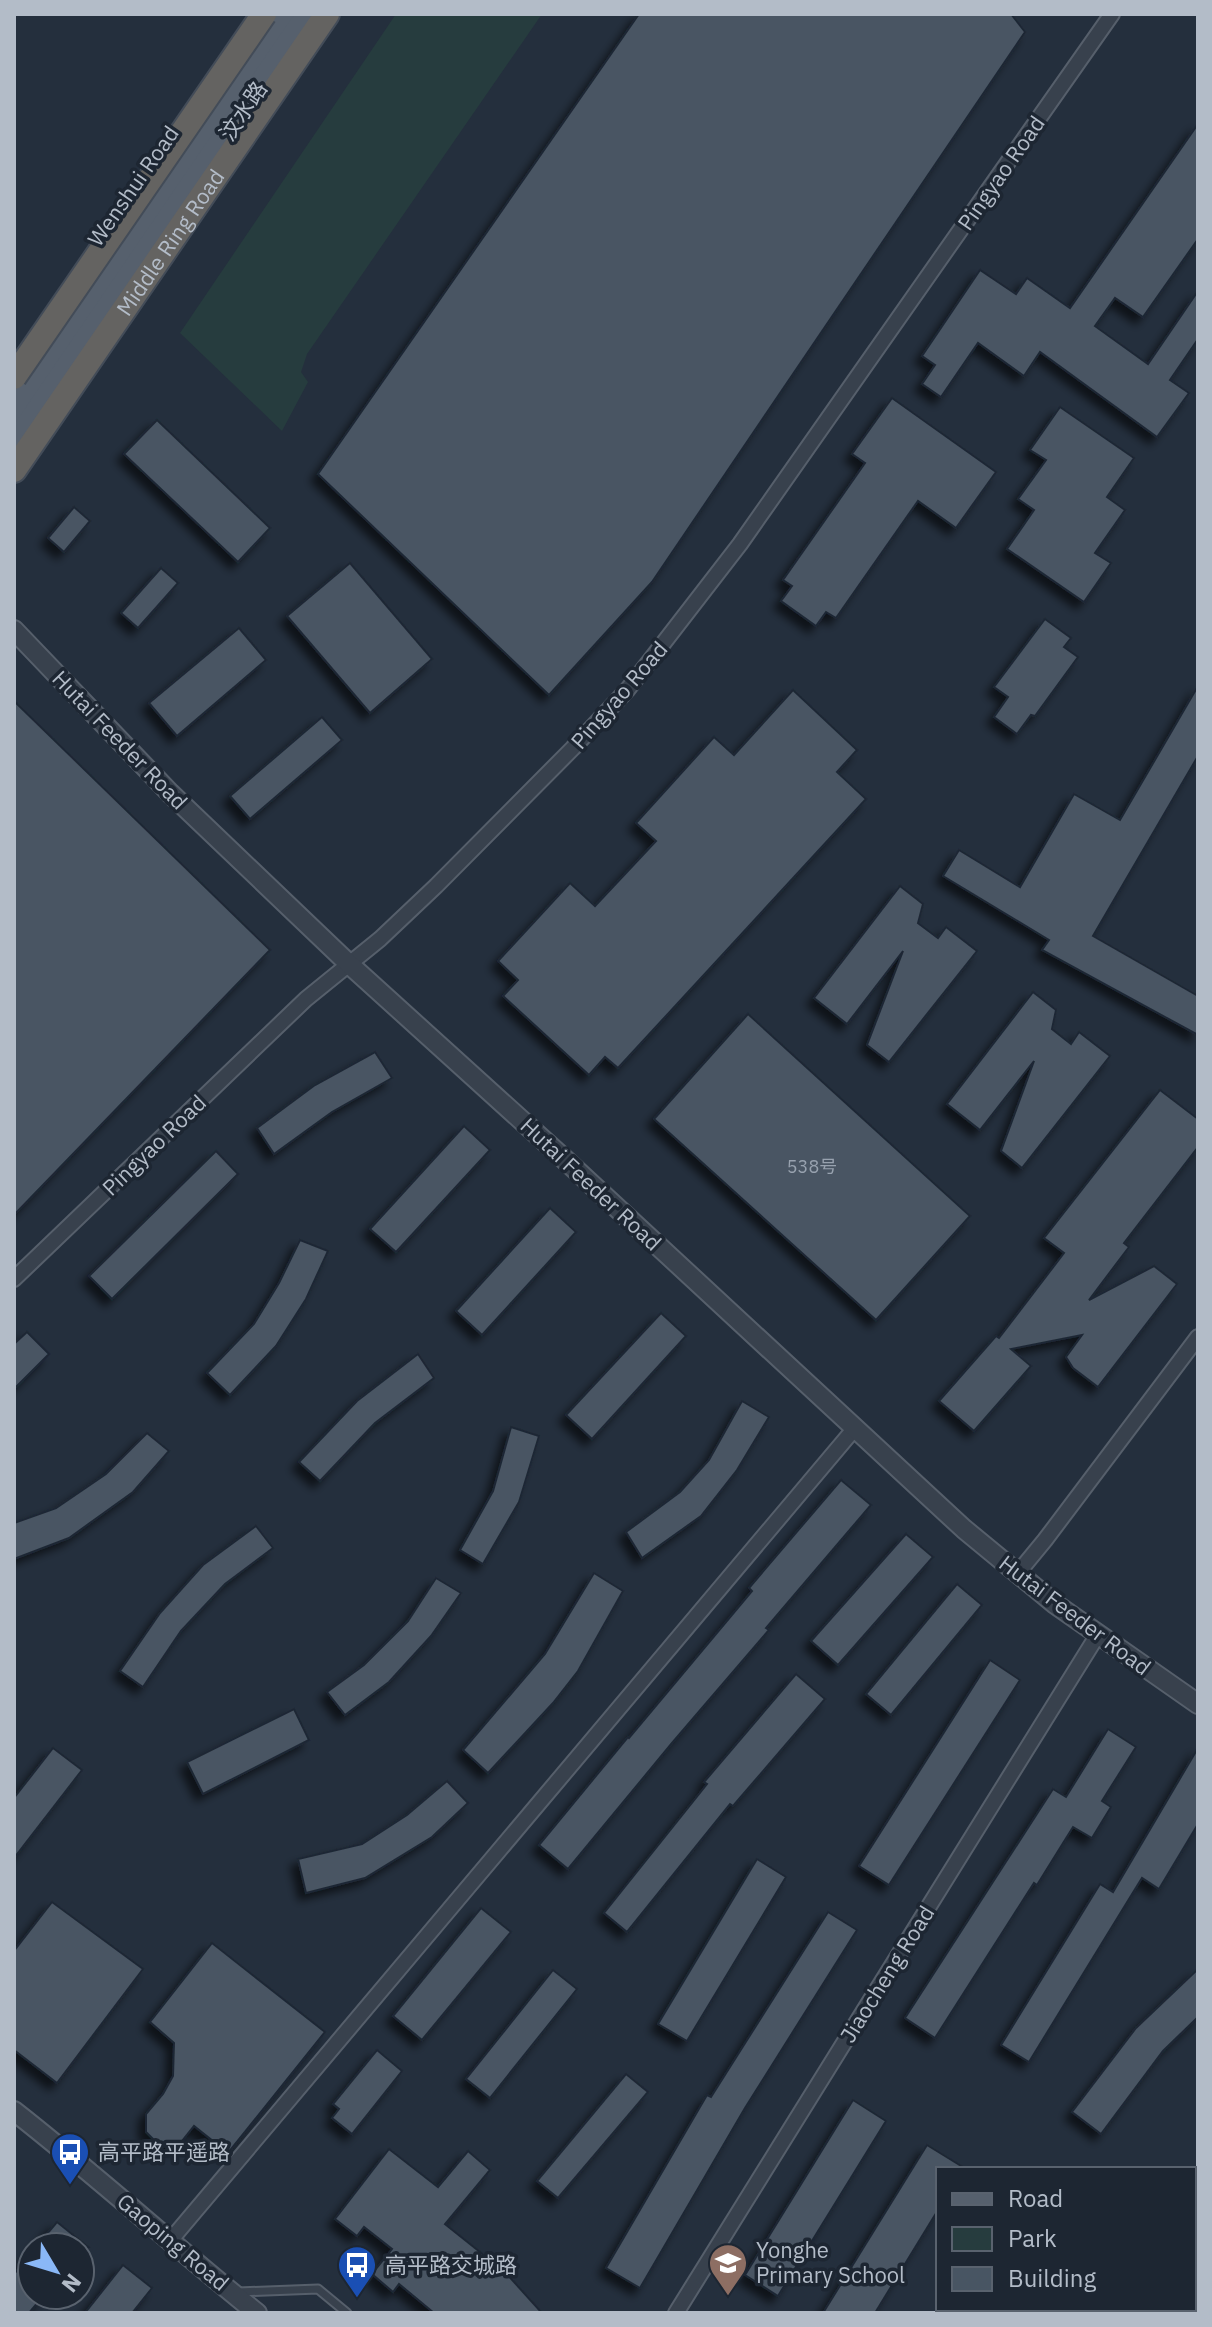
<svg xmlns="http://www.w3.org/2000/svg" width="1212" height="2327" font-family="'IBM Plex Sans','Noto Sans SC',sans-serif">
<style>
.green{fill:#263c3e}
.building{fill:#485563;stroke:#1f2834;stroke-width:2;filter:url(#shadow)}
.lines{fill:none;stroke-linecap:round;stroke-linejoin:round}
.service-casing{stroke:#565f6b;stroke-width:11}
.minor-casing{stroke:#565f6b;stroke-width:18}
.tertiary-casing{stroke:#565f6b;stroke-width:22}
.primary-casing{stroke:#414a56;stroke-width:28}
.trunk-casing{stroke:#434c58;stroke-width:28}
.service{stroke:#38414d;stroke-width:7}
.minor{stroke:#38414d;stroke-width:14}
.tertiary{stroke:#38414d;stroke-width:18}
.primary{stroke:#56606d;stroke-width:24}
.trunk{stroke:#646361;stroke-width:24}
.trunk-bridge-casing{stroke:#434c58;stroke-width:28;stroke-linecap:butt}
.trunk-bridge{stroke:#646361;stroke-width:24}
.labels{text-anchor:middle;stroke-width:7;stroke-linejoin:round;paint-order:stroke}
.number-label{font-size:18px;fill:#98a2af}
.street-label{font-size:22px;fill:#b3bcc8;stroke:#1d2632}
.poi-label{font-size:22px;fill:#b3bcc8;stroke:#1d2632;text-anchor:start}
</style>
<defs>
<filter id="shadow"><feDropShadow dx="-7" dy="7" stdDeviation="4" flood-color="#0009"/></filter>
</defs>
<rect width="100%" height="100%" fill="#242f3d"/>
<path class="green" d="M396 14H542L307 354 301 372 308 382 282 431 180 333Z"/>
<g class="building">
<path d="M639 14H1011L1025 32 652 582 549 695 318 474Z"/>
<path d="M1198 124V239L1143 317 1115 298 1095 326 1148 364 1198 291V339L1170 380 1189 393 1157 437 1040 352 1024 376 978 343 941 397 922 384 935 365 922 356 980 270 1016 294 1027 278 1070 308Z"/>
<path d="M892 398 996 472 956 528 918 501 836 618 826 612 816 626 781 601 792 586 783 580 865 463 852 454Z"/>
<path d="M1060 407 1134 458 1107 497 1125 510 1095 553 1111 563 1084 602 1007 549 1034 510 1018 499 1046 460 1030 450Z"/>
<path d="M157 420 270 528 238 562 124 454Z"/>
<path d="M74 507 90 521 64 552 48 538Z"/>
<path d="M350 563 432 659 370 713 287 616Z"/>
<path d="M161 568 178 583 138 628 121 613Z"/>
<path d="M1045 619 1071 638 1064 647 1078 657 1035 716 1031 715 1017 734 994 717 1008 697 994 687Z"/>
<path d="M239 628 266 660 177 736 149 703Z"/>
<path d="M1198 686V756L1093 936 1198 996V1035L1042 950 1049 940 943 876 959 850 1020 887 1074 794 1120 820Z"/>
<path d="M793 690 857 750 837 772 866 799 618 1068 605 1057 589 1075 503 996 518 980 498 961 570 883 595 906 656 841 636 823 714 737 734 755Z"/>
<path d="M14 701 270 950 14 1215Z"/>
<path d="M322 717 342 740 250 819 230 796Z"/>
<path d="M900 886 923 904 918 923 938 938 946 927 977 951 889 1062 867 1045 903 951 847 1024 814 998Z"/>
<path d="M1033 992 1056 1010 1052 1029 1071 1044 1079 1032 1110 1056 1022 1168 1001 1151 1034 1061 980 1130 947 1104Z"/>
<path d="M748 1014 970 1216 876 1320 654 1119Z"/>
<path d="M375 1052 392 1078 332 1112 274 1154 257 1128 315 1085Z"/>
<path d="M1160 1090 1198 1119V1147L1124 1243 1129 1247 1089 1300 1154 1266 1177 1284 1098 1387 1073 1368 1066 1357 1082 1335 1011 1349 1031 1366 974 1431 939 1401 996 1336 999 1338 1064 1253 1044 1238Z"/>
<path d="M464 1126 490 1150 396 1252 370 1229Z"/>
<path d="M216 1151 238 1174 112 1299 89 1276Z"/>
<path d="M550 1208 576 1232 482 1335 456 1311Z"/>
<path d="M300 1240 328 1251 306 1299 276 1346 230 1395 207 1373 254 1324 279 1283Z"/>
<path d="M661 1313 686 1336 592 1439 566 1415Z"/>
<path d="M27 1332 49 1354 14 1389V1344Z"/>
<path d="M418 1354 434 1378 375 1423 320 1481 299 1462 357 1401Z"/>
<path d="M742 1401 769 1417 737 1470 701 1516 642 1558 626 1532 680 1492 709 1460Z"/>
<path d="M511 1427 539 1436 519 1502 483 1564 460 1550 493 1491Z"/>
<path d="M147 1433 169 1451 133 1492 69 1538 14 1559V1523L56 1508 106 1474Z"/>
<path d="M841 1480 871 1505 766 1628 769 1630 672 1743 568 1869 539 1845 628 1737 629 1738 752 1591 749 1588Z"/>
<path d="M256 1526 273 1548 225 1584 181 1631 143 1687 120 1671 160 1613 203 1565Z"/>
<path d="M906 1534 933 1557 838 1665 811 1641Z"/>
<path d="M594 1573 623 1591 578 1671 553 1703 488 1773 463 1750 545 1654Z"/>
<path d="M436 1578 461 1593 431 1636 389 1682 345 1715 327 1692 364 1665 408 1621Z"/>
<path d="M957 1584 982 1605 891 1715 866 1694Z"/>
<path d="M990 1660 1020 1680 889 1885 859 1866Z"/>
<path d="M796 1674 825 1699 733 1806 730 1804 627 1932 604 1913 707 1784 704 1782Z"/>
<path d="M294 1709 309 1740 203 1794 187 1762Z"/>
<path d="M1108 1729 1136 1747 1102 1801 1111 1807 1092 1838 1073 1827 1037 1885 1034 1883 935 2038 905 2018 1053 1789 1066 1797Z"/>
<path d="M53 1748 82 1770 14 1858V1798Z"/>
<path d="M1198 1748V1824L1159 1889 1142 1878 1029 2062 1001 2045 1100 1884 1113 1892Z"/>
<path d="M447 1781 468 1803 432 1837 365 1878 306 1893 298 1859 362 1844 407 1815Z"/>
<path d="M757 1859 786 1877 687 2041 658 2024Z"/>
<path d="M52 1902 143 1969 57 2083 14 2050V1951Z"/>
<path d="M481 1908 511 1932 422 2040 393 2016Z"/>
<path d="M828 1912 857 1930 745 2108 640 2288 606 2268 707 2095 711 2097Z"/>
<path d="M212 1943 325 2032 228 2153 194 2126 178 2146H160L146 2132V2114L163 2094 173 2076 174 2043 150 2022Z"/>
<path d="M1198 1969V2017L1163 2051 1101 2134 1072 2112 1136 2028Z"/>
<path d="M553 1970 577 1989 490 2098 466 2079Z"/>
<path d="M377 2050 402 2071 352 2134 332 2118 339 2109 333 2104Z"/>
<path d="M626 2074 648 2092 558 2198 537 2181Z"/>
<path d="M853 2100 886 2121 778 2296 745 2275Z"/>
<path d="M927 2145 966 2169H938V2210L875 2313H823Z"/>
<path d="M389 2149 438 2187 468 2151 490 2170 445 2224 505 2272 542 2313H434L399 2284 393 2292 372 2274 392 2249 364 2227 357 2236 335 2219Z"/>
<path d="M57 2222 88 2247H36Z"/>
<path d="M32 2252V2295H44L29 2313H14V2274Z"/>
<path d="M123 2265 152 2288 132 2313H85Z"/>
</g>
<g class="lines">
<g class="service-casing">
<path id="service" d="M238 2292 318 2289 347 2313"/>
</g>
<g class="minor-casing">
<g id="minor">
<path d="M14 1279 306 999 380 939 436 886 573 748 628 689 740 544 1112 14"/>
<path d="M1017 1574 1045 1540 1198 1337"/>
<path d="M169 2242 855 1428"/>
<path d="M676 2313 1097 1636"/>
</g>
</g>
<g class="tertiary-casing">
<g id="tertiary">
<path d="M14 630 170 793 349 964 561 1156 964 1529 1055 1604 1198 1704"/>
<path d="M14 2111C97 2176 175 2247 257 2313"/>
</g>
</g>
<g class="primary-casing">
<g id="primary">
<path d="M14 413 288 14"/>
<path d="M14 446 309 14"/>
</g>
</g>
<g class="trunk-casing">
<g id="trunk">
<path id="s1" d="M14 470 327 14"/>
</g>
</g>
<use href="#service" class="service"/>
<use href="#minor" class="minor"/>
<use href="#tertiary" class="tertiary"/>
<use href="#primary" class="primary"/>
<use href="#trunk" class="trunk"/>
<g class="trunk-bridge-casing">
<path id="trunk-bridge" d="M14 377 264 14"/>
</g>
<use href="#trunk-bridge" class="trunk-bridge"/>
</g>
<defs>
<g id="bus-pin" transform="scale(2)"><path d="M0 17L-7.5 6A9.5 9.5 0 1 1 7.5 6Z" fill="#1a4fb4" stroke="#1d2632"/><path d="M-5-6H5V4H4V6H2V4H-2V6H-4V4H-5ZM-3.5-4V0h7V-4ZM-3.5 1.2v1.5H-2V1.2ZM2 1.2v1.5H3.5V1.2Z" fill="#fff"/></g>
<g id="school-pin" transform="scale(2)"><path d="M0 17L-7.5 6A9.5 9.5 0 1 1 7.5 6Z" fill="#8d6e63" stroke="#1d2632"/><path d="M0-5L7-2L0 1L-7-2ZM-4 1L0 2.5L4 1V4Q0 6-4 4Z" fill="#fff"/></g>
</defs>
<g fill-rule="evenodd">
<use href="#bus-pin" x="70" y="2152"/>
<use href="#school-pin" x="728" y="2263"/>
<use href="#bus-pin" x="357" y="2265"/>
</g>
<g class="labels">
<g class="number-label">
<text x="812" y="1173">538号</text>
</g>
<g class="street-label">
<text transform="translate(243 111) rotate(-56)" y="8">汶水路</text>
<text transform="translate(1001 173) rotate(-55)" y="8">Pingyao Road</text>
<text transform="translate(133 186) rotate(-55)" y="8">Wenshui Road</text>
<text dy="8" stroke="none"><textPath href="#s1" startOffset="276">Middle Ring Road</textPath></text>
<text transform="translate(619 695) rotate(-49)" y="8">Pingyao Road</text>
<text transform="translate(120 740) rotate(46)" y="8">Hutai Feeder Road</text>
<text transform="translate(154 1145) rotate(-44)" y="8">Pingyao Road</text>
<text transform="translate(591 1184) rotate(43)" y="8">Hutai Feeder Road</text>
<text transform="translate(1075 1615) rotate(37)" y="8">Hutai Feeder Road</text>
<text transform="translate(887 1974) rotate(-58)" y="8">Jiaocheng Road</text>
<text transform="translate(173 2242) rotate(40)" y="8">Gaoping Road</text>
</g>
<g class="poi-label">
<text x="98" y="2160">高平路平遥路</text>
<text x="756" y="2258">Yonghe<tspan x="756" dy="25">Primary School</tspan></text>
<text x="385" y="2273">高平路交城路</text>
</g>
</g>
<rect width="1212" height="2327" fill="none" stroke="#b3bcc8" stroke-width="32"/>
<rect x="936" y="2167" width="260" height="144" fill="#1d2632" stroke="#59626e" stroke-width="2"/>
<rect x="952" y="2193" width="40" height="12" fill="#56606d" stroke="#59626e" stroke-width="2"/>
<text x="1008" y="2207" font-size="24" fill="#b3bcc8">Road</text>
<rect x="952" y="2227" width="40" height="24" fill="#263c3e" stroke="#59626e" stroke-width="2"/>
<text x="1008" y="2247" font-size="24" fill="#b3bcc8">Park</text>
<rect x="952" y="2267" width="40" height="24" fill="#485563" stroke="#59626e" stroke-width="2"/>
<text x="1008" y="2287" font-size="24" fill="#b3bcc8">Building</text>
<g transform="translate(56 2271) rotate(128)"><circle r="38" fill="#1d2632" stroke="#59626e" stroke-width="2"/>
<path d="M0-6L14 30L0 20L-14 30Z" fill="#8ab8f7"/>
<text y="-12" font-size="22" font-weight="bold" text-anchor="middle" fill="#b3bcc8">N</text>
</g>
</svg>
